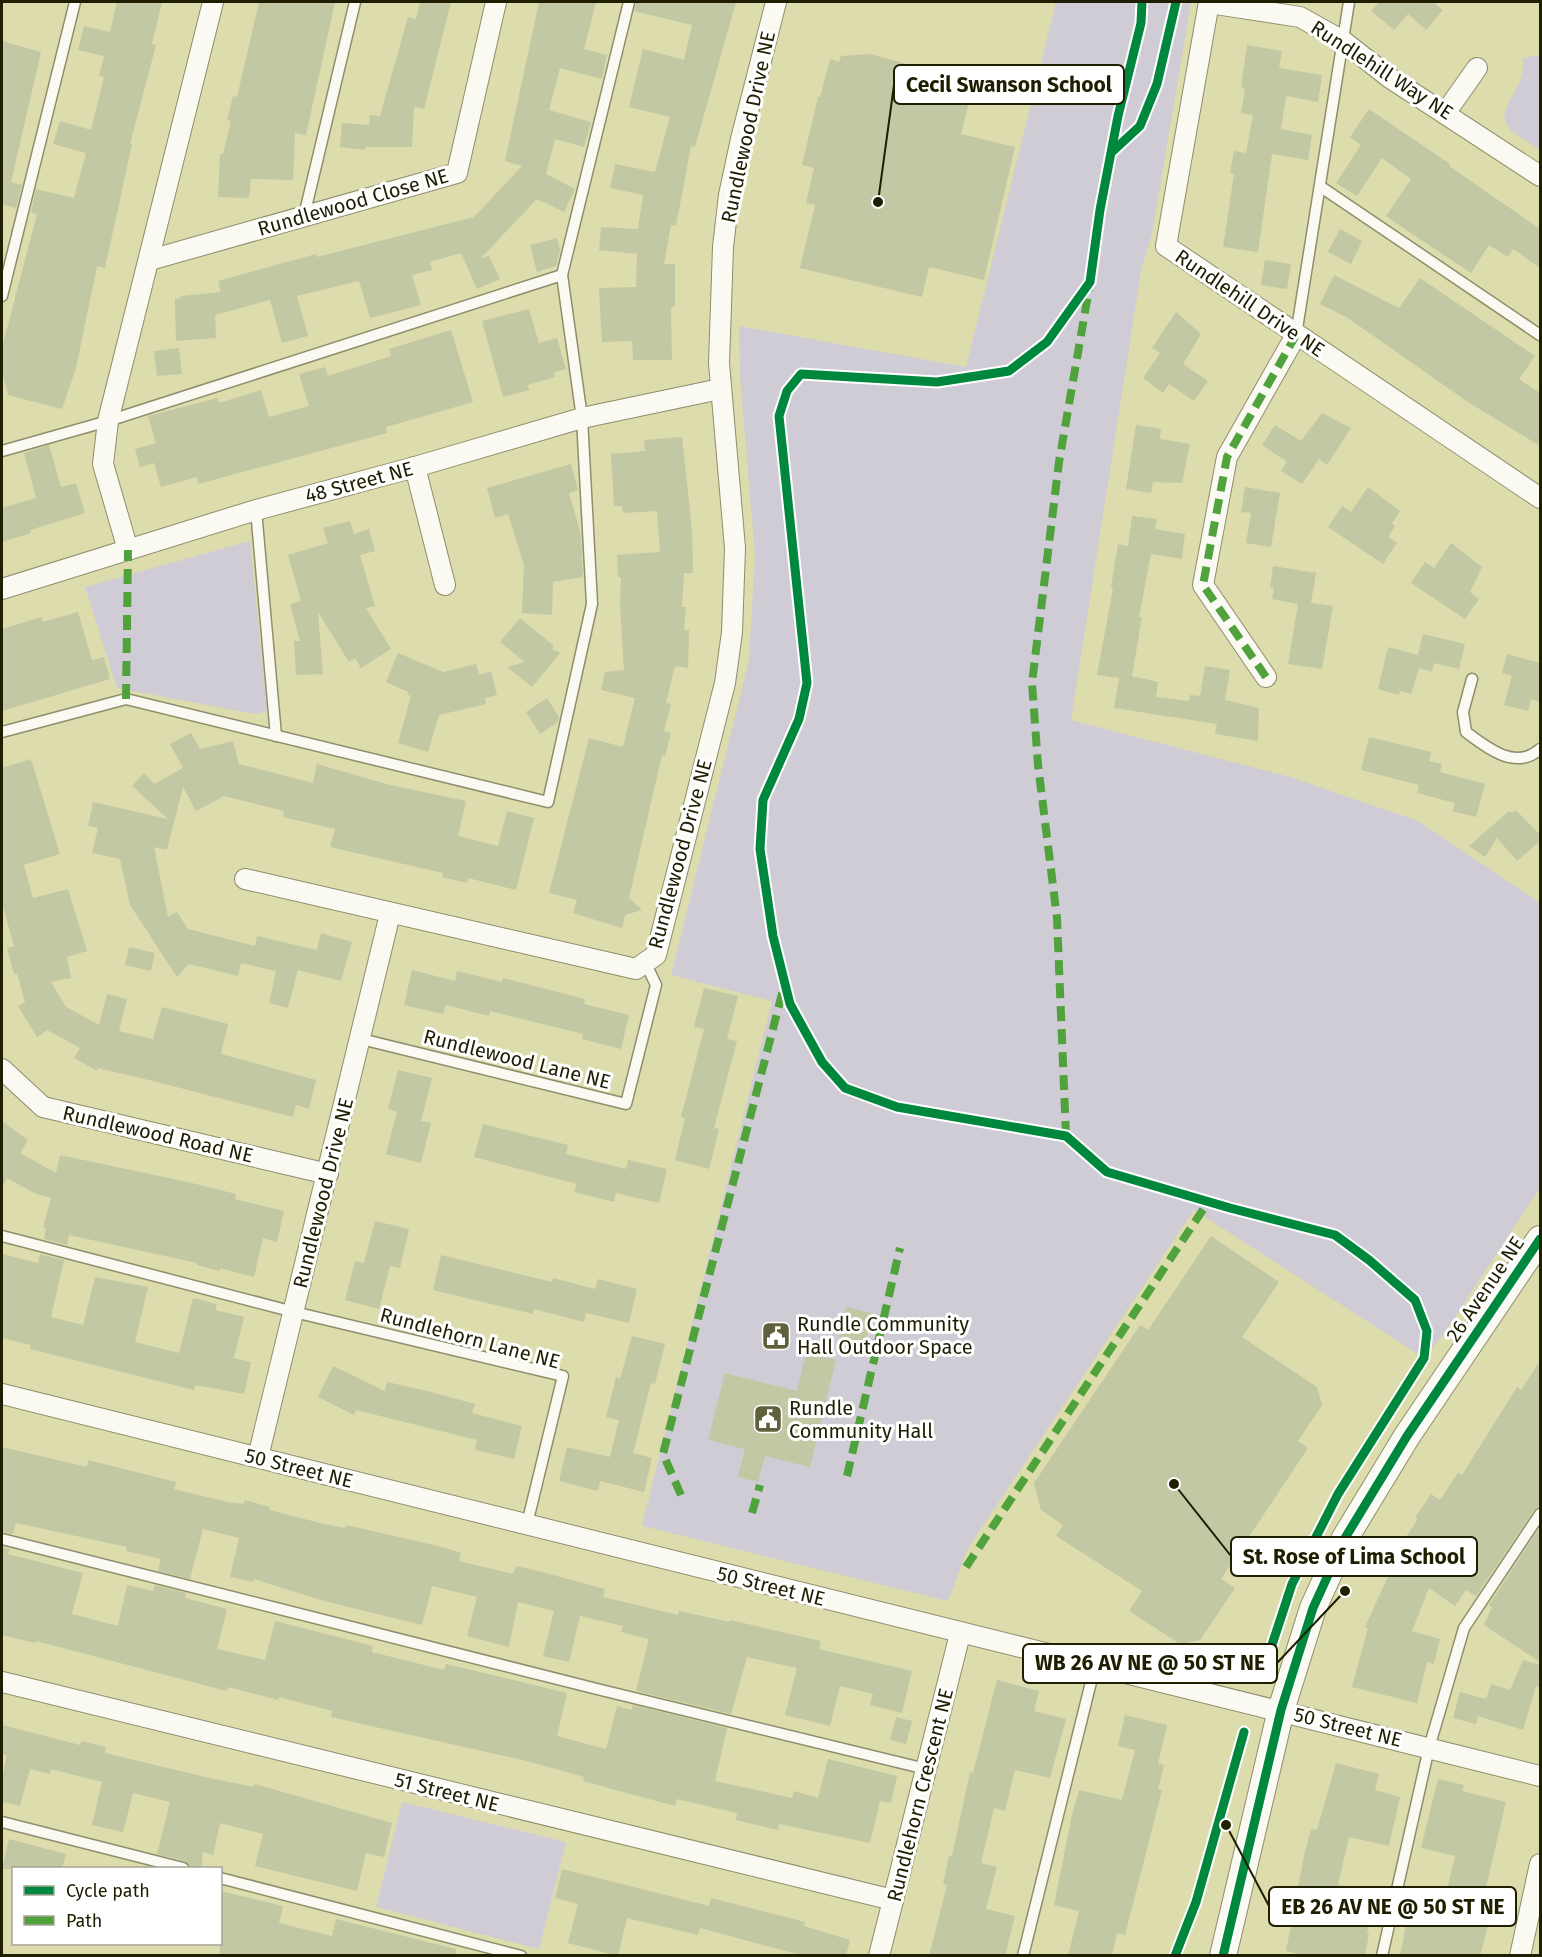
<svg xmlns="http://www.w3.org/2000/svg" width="1542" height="1957" font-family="'Fira Sans',sans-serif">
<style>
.green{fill:#cfccd5}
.building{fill:#c2c8a4}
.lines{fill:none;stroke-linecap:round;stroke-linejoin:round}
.service-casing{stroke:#8e8e6c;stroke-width:13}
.minor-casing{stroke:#8e8e6c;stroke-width:22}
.tertiary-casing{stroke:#8e8e6c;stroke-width:28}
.service{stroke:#fafaf3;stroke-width:10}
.minor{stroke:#fafaf3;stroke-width:20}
.tertiary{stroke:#fafaf3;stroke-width:26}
.quiet{stroke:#4fa23c;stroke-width:8;stroke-dasharray:15 8;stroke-linecap:butt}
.cycleway-casing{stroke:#fff;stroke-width:13}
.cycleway{stroke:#00873e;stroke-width:9}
.labels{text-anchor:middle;stroke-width:6;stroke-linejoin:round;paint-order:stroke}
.street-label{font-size:20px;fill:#1f1e00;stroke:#fff}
.poi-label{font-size:20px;fill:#1f1e00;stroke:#fff;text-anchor:start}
.leader{fill:none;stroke:#1f1e00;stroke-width:2}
.callout-dot{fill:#1f1e00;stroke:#fff;stroke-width:2}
.callout{fill:#fff;stroke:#1f1e00;stroke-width:2}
.callout-label{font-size:21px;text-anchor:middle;font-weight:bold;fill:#1f1e00}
</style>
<rect width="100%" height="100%" fill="#dcdcad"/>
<g class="green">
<path d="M1056 2H1191L1152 233 1141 271 1071 720 1290 777 1418 821 1540 903V1188L1443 1335 1424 1358 1194 1210 968 1548 948 1601 642 1526 772 1001 671 975 749 661 755 555 740 377 739 326 966 367Z"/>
<path d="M1540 55V150L1510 130 1504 117C1509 94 1526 83 1523 58Z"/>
<path d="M250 541 267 711 255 714 117 688 85 587Z"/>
<path d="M402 1802 566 1842 539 1949 376 1907Z"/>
</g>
<g class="building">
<path d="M117 2H162L152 44 156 45 130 144H132L105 268 97 266 76 368 62 409 8 395 2 371V348L37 214 31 212 36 189 74 198 86 153 53 144 60 121 91 130 104 77 99 76 104 56 78 50 84 26 110 32Z"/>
<path d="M259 2H335L306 135 295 133 293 180 251 179 249 198 218 197 220 154H223L231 121 227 120 233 96 237 97Z"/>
<path d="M420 2H451L424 109 414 107 412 147H366L365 150 340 147 342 123 369 125 370 115 380 116 408 17 416 19Z"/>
<path d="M539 2H596L584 49 607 55 602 79 560 68 549 110 591 122 584 147 555 139 546 174 575 189 564 212 537 199 481 258 489 256 500 279 477 289 461 253 430 262 432 270 412 275 421 305 370 318 359 281 297 296 308 336 282 343 270 300 215 315 216 338 176 341 175 299 181 298V296L221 292 218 281 316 254 317 257 474 217 522 166 505 161Z"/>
<path d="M636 2H736L695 147 691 146 676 226 671 225 664 264H675V307H671L672 360H633L632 341 602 342 599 288 636 287 637 254 599 250 601 227 638 229 643 195 610 188 615 164 655 172 670 117 629 107 643 49 684 60 692 25 634 11Z"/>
<path d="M1379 2H1433L1443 10 1426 30 1408 14 1394 30 1371 11Z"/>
<path d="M2 41 41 52 11 182 22 185 16 208 2 204Z"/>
<path d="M1247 45 1282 51 1279 68 1322 75 1318 102 1286 96 1281 129 1312 135 1308 160 1272 154 1258 252 1223 247 1234 174 1230 173 1234 151 1246 153 1253 115 1241 113 1245 89 1241 87Z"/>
<path d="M870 54 974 82 961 134 1015 147 984 280 929 267 922 297 800 268 815 205 806 203 814 168 802 165 818 97H820L830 59 839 62 841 56Z"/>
<path d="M1369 109 1450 164 1449 166 1540 229V268L1513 249 1508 257 1489 245 1471 273 1409 232 1386 216 1411 179 1382 158 1357 196 1336 183 1361 145 1350 137Z"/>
<path d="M1340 229 1362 241 1351 264 1328 252Z"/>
<path d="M557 238 560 250 556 266 537 272 530 245Z"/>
<path d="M1265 260 1291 264 1287 289 1261 285Z"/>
<path d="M1334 275 1399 308 1420 278 1535 356 1519 379 1540 393V446L1468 402 1348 318 1320 304Z"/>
<path d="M529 309 539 343 557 338 566 369 554 372 555 377 528 385 529 390 503 397 482 321Z"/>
<path d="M1176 312 1201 334 1183 364 1208 381 1194 401 1169 384 1163 393 1143 378 1160 353 1152 348Z"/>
<path d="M451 330 473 402 386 427 387 433 198 484 197 477 161 487 154 463 140 467 135 449 156 443 148 416 217 398 219 403 261 390 269 417 309 406 299 374 325 367 328 376 391 356 389 349Z"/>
<path d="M179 348 182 374 157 376 154 351Z"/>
<path d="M1322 413 1351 428 1327 465 1319 459 1302 484 1281 471 1287 462 1262 445 1275 425 1301 441Z"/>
<path d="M1136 425 1161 429 1160 439 1190 444 1182 483 1153 482 1151 493 1126 489Z"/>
<path d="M682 437 692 530 693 573H684L682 607H686L684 630H689L688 668 675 666 666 703 671 704 664 731 671 733 665 756 662 755 629 898 642 910 625 915 622 928 573 913 577 900 549 893 589 738 623 747 635 698 601 690 605 672 624 670 620 604 621 577H618L617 555 660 552 657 511 623 513 622 506H614L611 454 645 451 644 440Z"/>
<path d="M49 445 61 487 76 483 85 513 30 530 31 533 2 542V508L36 498 24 453Z"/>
<path d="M571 464 578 490 569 493 581 535 583 577 553 582 552 615 522 613 524 565 508 514 495 518 487 488Z"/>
<path d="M1245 487 1280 493 1271 547 1246 543 1251 513 1241 512Z"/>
<path d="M1368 487 1400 511 1392 523 1395 526 1388 537 1397 543 1383 564 1328 527 1342 506 1351 512Z"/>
<path d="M1132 516 1157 519 1155 529 1185 534 1182 559 1151 554 1139 617H1142L1132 676 1158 682 1156 697 1189 701 1190 695 1200 696 1205 666 1230 670 1225 700 1259 708 1258 741 1215 734 1217 724 1114 708 1119 678 1097 675 1113 588 1111 587 1118 544 1128 546Z"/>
<path d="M350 521 354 534 369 529 375 551 360 555 375 606 366 608 391 649 361 668 355 658 349 662 318 612 323 674 296 675 294 641H300L290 604 301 601 288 555 328 543 323 528Z"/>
<path d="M1451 543 1482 567 1470 592 1479 599 1465 619 1411 583 1425 562 1434 568Z"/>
<path d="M1273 566 1316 573 1311 603 1333 606 1322 669 1288 664 1298 604 1272 599 1274 588 1270 587Z"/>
<path d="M78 612 92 660 104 657 110 679 2 711V629L41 617 43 622Z"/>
<path d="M520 618 554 646 552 649 560 653 532 687 507 667 525 662 500 642Z"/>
<path d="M1423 634 1465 644 1459 669 1434 663 1432 672 1419 668 1411 694 1400 691 1399 695 1378 689 1388 647 1418 655Z"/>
<path d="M398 653 443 672 476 664 479 675 491 671 497 695 485 698 486 704 439 715 428 752 398 743 411 696 407 694 408 692 386 682Z"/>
<path d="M1507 654 1540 663V702L1531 699 1528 711 1504 705 1512 676 1502 673Z"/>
<path d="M547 698 559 717 558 722 540 734 526 712Z"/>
<path d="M191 733 200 749 233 741 239 764 313 783 317 764 390 785 466 801 458 836 498 846 507 811 534 818 516 890 468 878 467 883 442 877 443 873 330 847 335 829 283 817 284 811 224 796 196 811 183 787 167 850 154 847 168 917 177 912 188 929 255 946 257 936 317 950 321 933 352 942 341 981 298 970 288 1008 269 1003 276 971 241 963 238 976 189 964 177 977 130 905 120 859 92 853 98 828 88 826 93 802 168 819 132 786 144 773 154 784 183 768 170 744Z"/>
<path d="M1369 737 1431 752 1429 761 1442 764 1440 772 1485 784 1476 817 1452 811 1455 803 1417 793 1419 785 1361 770Z"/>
<path d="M31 759 60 854 24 865 33 898 68 889 87 951 67 957 71 978 51 982 66 1007 99 1025 107 994 127 999 119 1031 153 1039 162 1007 228 1024 221 1054 316 1080 309 1109 296 1105 293 1117 157 1082 98 1068 97 1071 74 1058 80 1048 47 1030 37 1037 18 1006 25 1002 17 973 14 974 7 948 14 946 2 903V768Z"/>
<path d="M1516 810 1540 835V841L1517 861 1497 838 1485 857 1469 846 1509 811 1512 813Z"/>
<path d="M129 947 155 953 151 971 125 965Z"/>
<path d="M412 970 455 981 457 971 502 982 503 978 585 999 584 1004 629 1015 621 1049 582 1039 583 1034 490 1011 489 1016 446 1005 443 1014 404 1005Z"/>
<path d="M704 988 738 996 727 1039 737 1041 714 1128 719 1129 709 1169 675 1160 685 1118 681 1117 704 1029 694 1027Z"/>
<path d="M398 1070 432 1078 421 1121 431 1123 421 1163 386 1154 397 1112 388 1109Z"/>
<path d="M2 1121 28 1140 20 1153 56 1173 60 1155 192 1183 236 1194 235 1199 284 1211 277 1242 263 1238 254 1277 220 1268 219 1271 197 1265V1263L69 1235 67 1245 44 1239 46 1229 43 1228 51 1198 36 1194 7 1178 2 1187Z"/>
<path d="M483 1124 568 1145 566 1154 626 1169 628 1160 667 1169 659 1203 616 1193 614 1202 574 1192 577 1184 474 1157Z"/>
<path d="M375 1221 409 1229 400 1268 390 1266 379 1309 345 1300 355 1261 364 1263Z"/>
<path d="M1211 1236 1279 1282 1242 1337 1317 1387 1322 1405 1298 1441 1308 1448 1221 1579 1235 1588 1200 1640 1180 1644 1129 1611 1142 1591 1056 1536 1063 1525 1041 1510 1034 1483 1140 1325 1148 1330Z"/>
<path d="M2 1254 38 1263 40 1254 64 1260 51 1317 83 1325 95 1277 148 1287 135 1342 179 1353 193 1298 217 1304 215 1310 244 1317 234 1358 251 1362 244 1394 195 1385 194 1390 30 1349 31 1345 2 1338Z"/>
<path d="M441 1255 552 1282 553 1278 595 1289 598 1279 637 1289 629 1323 586 1313 584 1322 534 1309 533 1314 433 1290Z"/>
<path d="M846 1307 872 1313 865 1344 839 1338Z"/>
<path d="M632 1336 665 1344 655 1384 651 1383 633 1453 652 1458 644 1492 600 1481 598 1491 559 1481 567 1447 610 1457 619 1420 606 1417 616 1377 620 1379Z"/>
<path d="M806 1353 836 1360 810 1467 765 1456 758 1482 738 1477 745 1449 708 1440 725 1373 797 1391Z"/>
<path d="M1540 1361V1507L1534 1510 1476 1596 1466 1590 1455 1606 1429 1588 1412 1631 1440 1639 1434 1664 1427 1662 1417 1703 1352 1687 1368 1628 1365 1627 1406 1537 1418 1519 1415 1518 1431 1494 1440 1500 1458 1473 1462 1475 1517 1387 1521 1390Z"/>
<path d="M333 1366 385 1391 387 1382 427 1391 475 1404 472 1413 522 1426 514 1459 475 1450 477 1440 356 1410 354 1415 318 1397Z"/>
<path d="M2 1447 87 1467 88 1460 176 1482 174 1489 227 1502 244 1504 245 1500 270 1507 269 1510 324 1524 345 1528 346 1525 442 1547 461 1553 459 1561 513 1574 516 1566 538 1571 605 1589 603 1597 678 1615 679 1611 730 1622V1620L821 1641 819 1649 912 1671 902 1713 870 1705 873 1694 840 1686 830 1726 785 1715 797 1668 747 1657 731 1714 636 1691 649 1639 621 1632 623 1626 580 1616 569 1662 543 1656 554 1611 518 1602 509 1647 467 1636 477 1597 432 1586 422 1625 324 1601 254 1579 253 1582 230 1577 239 1538 203 1529 190 1579 158 1571 161 1559 126 1551 127 1547 16 1523 13 1534 2 1532Z"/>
<path d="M1540 1527V1662L1484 1625 1492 1607 1489 1605Z"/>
<path d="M2 1547 10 1549 8 1554 83 1573 72 1614 118 1626 127 1585 153 1591 155 1585 186 1593 185 1598 227 1609 217 1649 265 1660 275 1621 373 1646 372 1652 444 1670 446 1664 567 1693 557 1736 606 1749 617 1706 631 1710 633 1705 727 1728 715 1781 792 1798 794 1791 818 1798 828 1759 897 1776 891 1803 880 1801 870 1843 779 1824 778 1830 736 1820 737 1813 677 1799 675 1806 634 1795 583 1781 584 1777 527 1761 331 1717 332 1711 279 1697 278 1700 228 1687 227 1691 36 1641 35 1643 2 1635Z"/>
<path d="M1523 1660 1540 1665V1688L1536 1686 1523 1730 1478 1716 1476 1724 1453 1718 1460 1692 1486 1699 1491 1684 1510 1690Z"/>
<path d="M997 1680 1039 1691 1034 1711 1066 1719 1050 1778 1015 1770 1005 1811 994 1808 981 1863 997 1867 986 1909 1015 1916 1005 1956H929L947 1885 943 1884 949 1855 952 1856 970 1772 973 1773Z"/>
<path d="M1125 1715 1167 1725 1158 1764 1164 1765 1158 1789 1162 1790 1125 1935 1117 1933 1112 1956H1068L1079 1911 1054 1905 1072 1815 1079 1790 1122 1800 1135 1750 1118 1746Z"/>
<path d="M896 1717 912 1721 906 1744 890 1740Z"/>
<path d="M2 1725 80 1745 81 1741 106 1747 105 1753 205 1777 254 1787 255 1784 392 1823 384 1857 366 1853 357 1891 255 1866 263 1834 220 1823 213 1855 203 1852 201 1869H190L185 1861 157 1854 170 1802 133 1793 123 1832 92 1825 102 1782 51 1769 50 1774 30 1769 20 1806 2 1802V1779L7 1755 2 1754Z"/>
<path d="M1336 1763 1379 1774 1375 1790 1400 1797 1389 1846 1349 1837 1338 1885 1377 1893 1367 1933 1369 1934 1365 1956H1309L1286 1951 1304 1856 1311 1829 1317 1830Z"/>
<path d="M1438 1779 1464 1785 1462 1791 1506 1802 1484 1896 1495 1899 1480 1956H1400L1411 1899 1443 1906 1455 1856 1421 1848Z"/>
<path d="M9 1839 66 1854 62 1869H2Z"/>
<path d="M562 1869 709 1906 711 1898 805 1922 804 1926 850 1940 846 1956H804L700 1928 698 1935 627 1918 618 1956 568 1943 578 1904 555 1898Z"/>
<path d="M220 1891 283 1906 279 1923 332 1936 336 1919 456 1949 455 1956H220Z"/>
</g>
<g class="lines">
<g class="service-casing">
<g id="service">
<path d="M1321 187 1540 335"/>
<path d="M304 216 355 2"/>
<path d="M2 296 75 2"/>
<path d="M1296 335 1349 2"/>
<path d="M2 451 108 421 562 275"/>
<path d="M256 510 276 736"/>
<path d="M1472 679 1463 712 1466 732C1487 748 1516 771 1540 749"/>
<path d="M2 732 126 699 548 802 592 604 582 418 562 275 629 2"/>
<path d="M361 1039 626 1104 656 985 645 962"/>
<path d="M2 1236 294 1312 563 1376 527 1524"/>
<path d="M2 1539 601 1690 926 1769"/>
<path d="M2 1822 183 1868"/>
<path d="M220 1878 521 1956"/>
<path d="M1023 1956 1095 1666"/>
<path d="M1382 1956 1429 1748 1464 1628 1540 1514"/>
</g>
</g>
<g class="minor-casing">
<g id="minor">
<path d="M1209 2 1166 246 1540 498"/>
<path d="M1209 3 1300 17 1343 41 1390 78 1540 176"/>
<path d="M1446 112 1477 68"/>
<path d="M150 260 457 173 496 2"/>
<path d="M415 467 445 585"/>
<path d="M128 550 103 464 108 421 213 2"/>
<path d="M2 589 256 510 415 467 582 418 720 389"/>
<path d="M1266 677 1203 585 1227 457 1296 335"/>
<path d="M245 879 636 969 656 955 725 683 732 632 735 548 719 363 723 247 729 195 741 139 776 2"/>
<path d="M2 1069 43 1107 328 1174"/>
<path d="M2 1394 1540 1776"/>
<path d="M258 1457 390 914"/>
<path d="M2 1682 893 1900"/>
<path d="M879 1956 960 1634"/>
<path d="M1520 1956 1540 1864"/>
</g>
</g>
<g class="tertiary-casing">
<path id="tertiary" d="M1223 1956 1281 1710 1313 1608 1345 1538 1407 1436 1540 1239"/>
</g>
<use href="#service" class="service"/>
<use href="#minor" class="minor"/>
<use href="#tertiary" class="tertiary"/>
<g class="quiet">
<path d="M1266 677 1203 585 1227 457 1296 335"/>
<path d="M126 699 128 550"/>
<path d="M1066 1136 1057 918 1038 765 1032 683 1059 462 1089 289"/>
<path d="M847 1476 900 1248"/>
<path d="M681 1495 663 1454 784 986"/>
<path d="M752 1513 760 1485"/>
<path d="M966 1567 1208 1202"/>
</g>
<g class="cycleway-casing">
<g id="cycleway">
<path d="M1142 2 1141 23 1118 116 1100 210 1090 282 1047 342 1009 371 937 382 801 374 787 391 779 416 807 683 799 719 763 800 760 849 773 936 790 1004 822 1062 845 1088 897 1107 1066 1136 1107 1172 1230 1208 1335 1235 1369 1260 1415 1300 1427 1331 1424 1358 1338 1494 1292 1584 1263 1672"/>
<path d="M1113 151 1140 126 1157 84 1176 2"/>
<path d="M1175 1956 1196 1902 1244 1732"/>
<path d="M1223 1956 1281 1710 1313 1608 1345 1538 1407 1436 1540 1239"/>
</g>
</g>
<use href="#cycleway" class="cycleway"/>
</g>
<defs>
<g id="civic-square" transform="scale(1.5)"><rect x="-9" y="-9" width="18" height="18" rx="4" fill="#61603d" stroke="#fff"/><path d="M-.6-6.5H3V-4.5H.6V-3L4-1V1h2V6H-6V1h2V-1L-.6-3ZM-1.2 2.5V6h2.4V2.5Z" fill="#fff"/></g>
</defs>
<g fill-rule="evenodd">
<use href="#civic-square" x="776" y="1336"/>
<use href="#civic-square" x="768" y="1419"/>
</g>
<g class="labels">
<g class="street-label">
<text transform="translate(1382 70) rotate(33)" y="7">Rundlehill Way NE</text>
<text transform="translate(748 127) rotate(-78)" y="7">Rundlewood Drive NE</text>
<text transform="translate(353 202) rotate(-16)" y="7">Rundlewood Close NE</text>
<text transform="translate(1250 303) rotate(34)" y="7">Rundlehill Drive NE</text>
<text transform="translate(359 482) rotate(-15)" y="7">48 Street NE</text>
<text transform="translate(680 854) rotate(-75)" y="7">Rundlewood Drive NE</text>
<text transform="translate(517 1059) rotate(14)" y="7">Rundlewood Lane NE</text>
<text transform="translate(158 1134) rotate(13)" y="7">Rundlewood Road NE</text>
<text transform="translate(323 1193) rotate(-76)" y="7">Rundlewood Drive NE</text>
<text transform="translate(1485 1289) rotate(-56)" y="7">26 Avenue NE</text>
<text transform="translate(470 1338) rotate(15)" y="7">Rundlehorn Lane NE</text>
<text transform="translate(299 1468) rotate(14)" y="7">50 Street NE</text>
<text transform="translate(771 1586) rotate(14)" y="7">50 Street NE</text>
<text transform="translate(1348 1727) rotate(14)" y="7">50 Street NE</text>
<text transform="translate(447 1792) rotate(14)" y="7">51 Street NE</text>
<text transform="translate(920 1795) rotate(-76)" y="7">Rundlehorn Crescent NE</text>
</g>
<g class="poi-label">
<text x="797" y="1331">Rundle Community<tspan x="797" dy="23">Hall Outdoor Space</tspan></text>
<text x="789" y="1415">Rundle<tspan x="789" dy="23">Community Hall</tspan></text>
</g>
</g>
<path class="leader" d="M878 202L894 85M1174 1484L1231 1556M1345 1591L1277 1663M1226 1825L1269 1906"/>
<g class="callout-dot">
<circle cx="878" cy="202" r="6"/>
<circle cx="1174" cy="1484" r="6"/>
<circle cx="1345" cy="1591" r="6"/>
<circle cx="1226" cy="1825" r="6"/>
</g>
<g class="callout">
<rect x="894" y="65" width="230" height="39" rx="6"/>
<rect x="1231" y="1537" width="246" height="39" rx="6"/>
<rect x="1023" y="1644" width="254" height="39" rx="6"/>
<rect x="1269" y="1887" width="247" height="39" rx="6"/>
</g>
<g class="callout-label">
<text x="1009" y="92">Cecil Swanson School</text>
<text x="1354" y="1564">St. Rose of Lima School</text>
<text x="1150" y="1670">WB 26 AV NE @ 50 ST NE</text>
<text x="1393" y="1914">EB 26 AV NE @ 50 ST NE</text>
</g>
<rect width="1542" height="1957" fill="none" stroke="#1f1e00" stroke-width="6"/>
<rect x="12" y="1867" width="210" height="78" fill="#ffffff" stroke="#a5a599" stroke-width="1.5"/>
<rect x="24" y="1886" width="30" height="9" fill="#00873e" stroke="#a5a599" stroke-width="1.5"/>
<text x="66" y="1897" font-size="18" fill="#1f1e00">Cycle path</text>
<rect x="24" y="1916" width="30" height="9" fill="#4fa23c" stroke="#a5a599" stroke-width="1.5"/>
<text x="66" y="1927" font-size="18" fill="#1f1e00">Path</text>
</svg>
